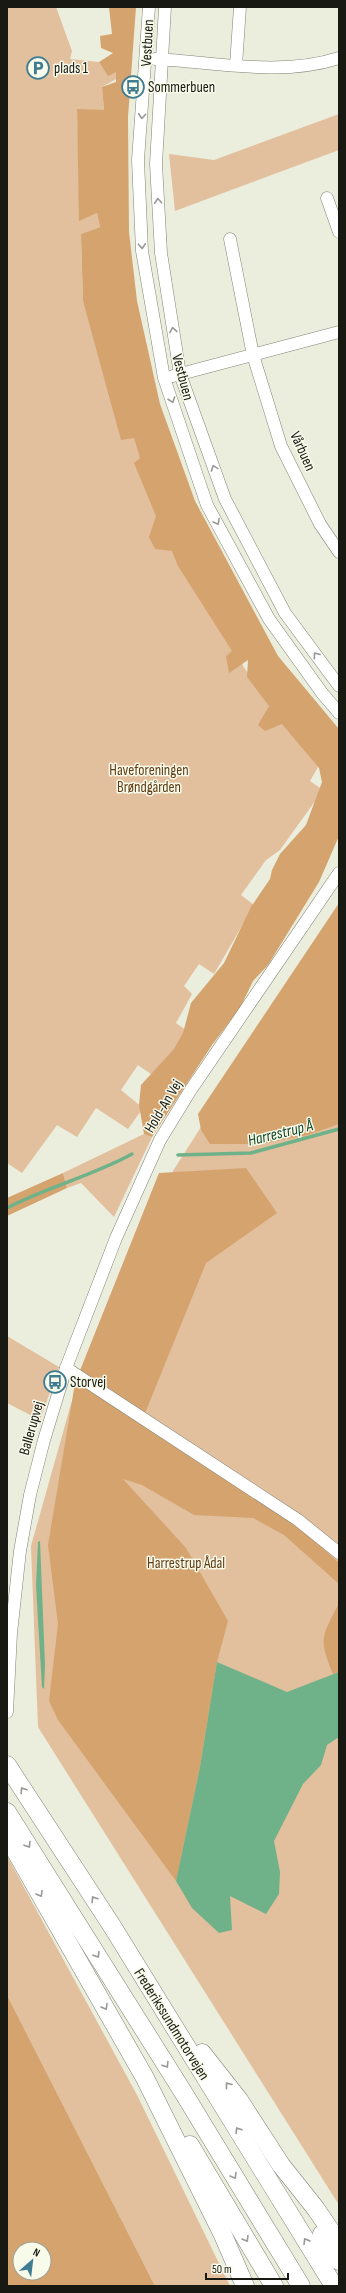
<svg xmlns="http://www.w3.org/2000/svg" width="346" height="2293" font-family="'Sofia Sans Condensed',sans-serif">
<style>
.green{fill:#e2bf9d}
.forest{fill:#d5a36e;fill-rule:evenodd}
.water{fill:#6fb289}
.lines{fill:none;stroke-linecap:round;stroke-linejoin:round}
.stream{stroke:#6fb289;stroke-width:3.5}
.minor-casing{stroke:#818375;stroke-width:13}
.highway-casing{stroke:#818375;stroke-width:19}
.minor{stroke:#fff;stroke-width:12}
.highway{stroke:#fff;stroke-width:18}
.oneway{stroke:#989895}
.labels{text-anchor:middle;stroke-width:3;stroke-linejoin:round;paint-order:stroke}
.street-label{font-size:15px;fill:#191914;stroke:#f8faea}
.poi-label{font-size:15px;fill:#191914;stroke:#f8faea;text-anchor:start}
.park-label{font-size:15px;fill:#5f3c14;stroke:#f8faea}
.water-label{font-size:16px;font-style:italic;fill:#12472c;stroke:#f8faea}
</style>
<rect width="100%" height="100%" fill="#ebeddd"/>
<g class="green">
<path d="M7 7H56L72 51 70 59 99 62 108 75 116 71V79L102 87 104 110H77L80 220 97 213 100 227 81 234 83 301 88 317 92 320 169 533 245 669 318 767 310 781 323 790 280 850 266 860 241 895 254 905 214 974 199 964 184 986 192 994 176 1023 190 1033 158 1079 138 1065 121 1090 143 1108 128 1129 96 1108 77 1137 57 1125 22 1173 7 1163Z"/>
<path d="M339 114V150L175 211 169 154 214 160Z"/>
<path d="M339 911V2205L38 1727 31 1546 71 1404 164 1185Z"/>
<path d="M144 1134 152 1137 114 1217 81 1183 67 1188 63 1173Z"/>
<path d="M7 1336 59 1367 40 1420 7 1403Z"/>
<path d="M7 1856 137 2095 230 2286H155L7 1995Z"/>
</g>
<g class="forest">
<path d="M109 7H136L128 117 129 232 137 301 160 404 195 501 278 656 339 729V836L319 882 268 965 253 981 240 1008 212 1045 152 1137 144 1134 139 1105 141 1085 174 1049 183 1033 191 1003 224 963 251 907 270 879 272 870 280 854 306 825 322 782 319 768 282 724 265 731 258 725 269 706 247 677 248 660 229 673 226 656 232 651 178 566 172 551 155 549 149 537 156 516 134 463 140 458 134 438 121 440 83 301 81 234 100 227 97 213 79 221 77 109 104 110 102 87 116 82V72L108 76 99 62 113 53 101 48 100 36 112 34Z"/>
<path d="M339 903V1124L308 1135 260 1144H210L201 1130 198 1114Z"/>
<path d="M246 1168 277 1213 206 1263 141 1423 298 1525 339 1563V1584L284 1535 253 1518 194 1515 142 1485 123 1479 186 1548 228 1621 217 1662 200 1767 176 1881 58 1720 49 1701 58 1624 48 1545 75 1383 159 1173Z"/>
<path d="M63 1173 67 1188 7 1216V1198Z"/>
<path d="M339 1603V1672L333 1674C318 1637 322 1637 339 1603Z"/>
<path d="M7 1995 155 2286H7ZM20 2249H44V2273H20Z"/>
</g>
<g class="water">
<path d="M40 1541 45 1665 44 1689 42 1687 36 1586 38 1542Z"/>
<path d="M217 1662 287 1692 339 1672V1737L327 1745 321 1765 303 1784 274 1841 280 1872 279 1894 266 1914 230 1896 232 1930 219 1933 192 1908 176 1881 200 1767Z"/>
</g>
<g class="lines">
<g class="stream">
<path d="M178 1155 251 1153 339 1129"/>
<path d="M7 1208C47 1187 92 1176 132 1154"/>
</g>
<g class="minor-casing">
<g id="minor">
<path d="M149 7 138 160 142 251 164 378 207 505 269 619 322 693 339 713"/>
<path d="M165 7 156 164 161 253 180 374 225 499 285 613 339 686"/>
<path d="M155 59C215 62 281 77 339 58"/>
<path d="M236 65 240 7"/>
<path d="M327 198 339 232"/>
<path d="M230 239 253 355 281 446 320 524 339 552"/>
<path d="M173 376 339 332"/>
<path d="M66 1368 298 1520 339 1553"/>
<path d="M7 1712 11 1633 20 1551 30 1495 44 1440 66 1368 116 1238 160 1140 190 1091 339 873"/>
</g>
</g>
<g class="highway-casing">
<g id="highway">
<path d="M7 1765 112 1926 334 2286"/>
<path d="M7 1812 183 2092 301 2286"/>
<path d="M7 1836 145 2078 223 2235 245 2286"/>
<path d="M202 2053 239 2100 281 2165 316 2209 339 2243"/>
<path d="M190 2145 274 2286"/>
<path d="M322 2234 339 2261"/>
</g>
</g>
<use href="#minor" class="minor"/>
<use href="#highway" class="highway"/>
</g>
<defs><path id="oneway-chevron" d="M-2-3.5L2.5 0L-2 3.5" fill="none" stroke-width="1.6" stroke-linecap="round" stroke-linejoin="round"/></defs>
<g class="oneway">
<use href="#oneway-chevron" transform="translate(142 116) rotate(94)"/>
<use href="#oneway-chevron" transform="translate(158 201) rotate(-93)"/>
<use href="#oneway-chevron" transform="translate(142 246) rotate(87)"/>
<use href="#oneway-chevron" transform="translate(173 330) rotate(-99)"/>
<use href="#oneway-chevron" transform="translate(172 400) rotate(71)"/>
<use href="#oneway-chevron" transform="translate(214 468) rotate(-110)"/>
<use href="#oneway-chevron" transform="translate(217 522) rotate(62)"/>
<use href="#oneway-chevron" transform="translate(316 655) rotate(-126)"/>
<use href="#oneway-chevron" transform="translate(23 1790) rotate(-123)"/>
<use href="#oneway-chevron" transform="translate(28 1845) rotate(58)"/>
<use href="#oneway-chevron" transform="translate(40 1894) rotate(60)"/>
<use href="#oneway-chevron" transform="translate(94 1899) rotate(-123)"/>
<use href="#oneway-chevron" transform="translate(97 1955) rotate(58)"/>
<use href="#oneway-chevron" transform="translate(105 2007) rotate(60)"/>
<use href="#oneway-chevron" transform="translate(166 2065) rotate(58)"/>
<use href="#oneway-chevron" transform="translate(228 2085) rotate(-128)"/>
<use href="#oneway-chevron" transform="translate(238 2130) rotate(-122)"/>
<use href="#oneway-chevron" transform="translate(234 2176) rotate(59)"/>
<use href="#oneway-chevron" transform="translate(246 2239) rotate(59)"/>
<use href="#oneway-chevron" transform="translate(306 2241) rotate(-121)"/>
</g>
<defs>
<g id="parking-ring" transform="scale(1.15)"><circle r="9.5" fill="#f8faea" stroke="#3f7c92" stroke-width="1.5"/><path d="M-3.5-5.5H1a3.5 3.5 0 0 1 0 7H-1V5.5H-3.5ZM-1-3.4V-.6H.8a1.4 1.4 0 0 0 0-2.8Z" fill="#3f7c92"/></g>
<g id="bus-ring" transform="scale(1.15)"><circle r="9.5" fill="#f8faea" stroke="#3f7c92" stroke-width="1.5"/><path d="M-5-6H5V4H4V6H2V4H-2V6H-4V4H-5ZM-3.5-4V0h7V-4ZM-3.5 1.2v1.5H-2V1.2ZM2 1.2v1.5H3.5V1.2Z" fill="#3f7c92"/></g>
</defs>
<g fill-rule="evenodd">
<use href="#parking-ring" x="38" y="68"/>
<use href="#bus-ring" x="133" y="87"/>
<use href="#bus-ring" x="55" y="1382"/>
</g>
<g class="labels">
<g class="street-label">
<text transform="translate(147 43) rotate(-87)" y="5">Vestbuen</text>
<text transform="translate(183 377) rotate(75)" y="5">Vestbuen</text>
<text transform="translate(303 451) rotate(66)" y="5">Vårbuen</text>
<text transform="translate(163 1106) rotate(-59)" y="5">Hold-An Vej</text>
<text transform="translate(31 1428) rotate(-74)" y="5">Ballerupvej</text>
<text transform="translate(172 2024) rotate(58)" y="5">Frederikssundmotorvejen</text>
</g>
<g class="poi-label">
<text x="54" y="73">plads 1</text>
<text x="148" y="92">Sommerbuen</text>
<text x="70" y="1387">Storvej</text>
</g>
<g class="park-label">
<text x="149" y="775">Haveforeningen<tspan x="149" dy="17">Brøndgården</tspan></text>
<text x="186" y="1568">Harrestrup Ådal</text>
</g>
<g class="water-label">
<text transform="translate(280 1132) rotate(-14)" y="6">Harrestrup Å</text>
</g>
</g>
<rect width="346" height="2293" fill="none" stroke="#191914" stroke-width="16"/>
<g transform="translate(32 2261) rotate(28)"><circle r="19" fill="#f8faea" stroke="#9fa094"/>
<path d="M0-3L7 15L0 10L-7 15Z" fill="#3f7c92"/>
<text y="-6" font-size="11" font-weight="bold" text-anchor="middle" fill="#191914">N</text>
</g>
<path d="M206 2273v6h82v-6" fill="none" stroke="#191914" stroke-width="2"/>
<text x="212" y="2273" font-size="12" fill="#191914" stroke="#f8faea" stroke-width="3" paint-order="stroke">50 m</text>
</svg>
